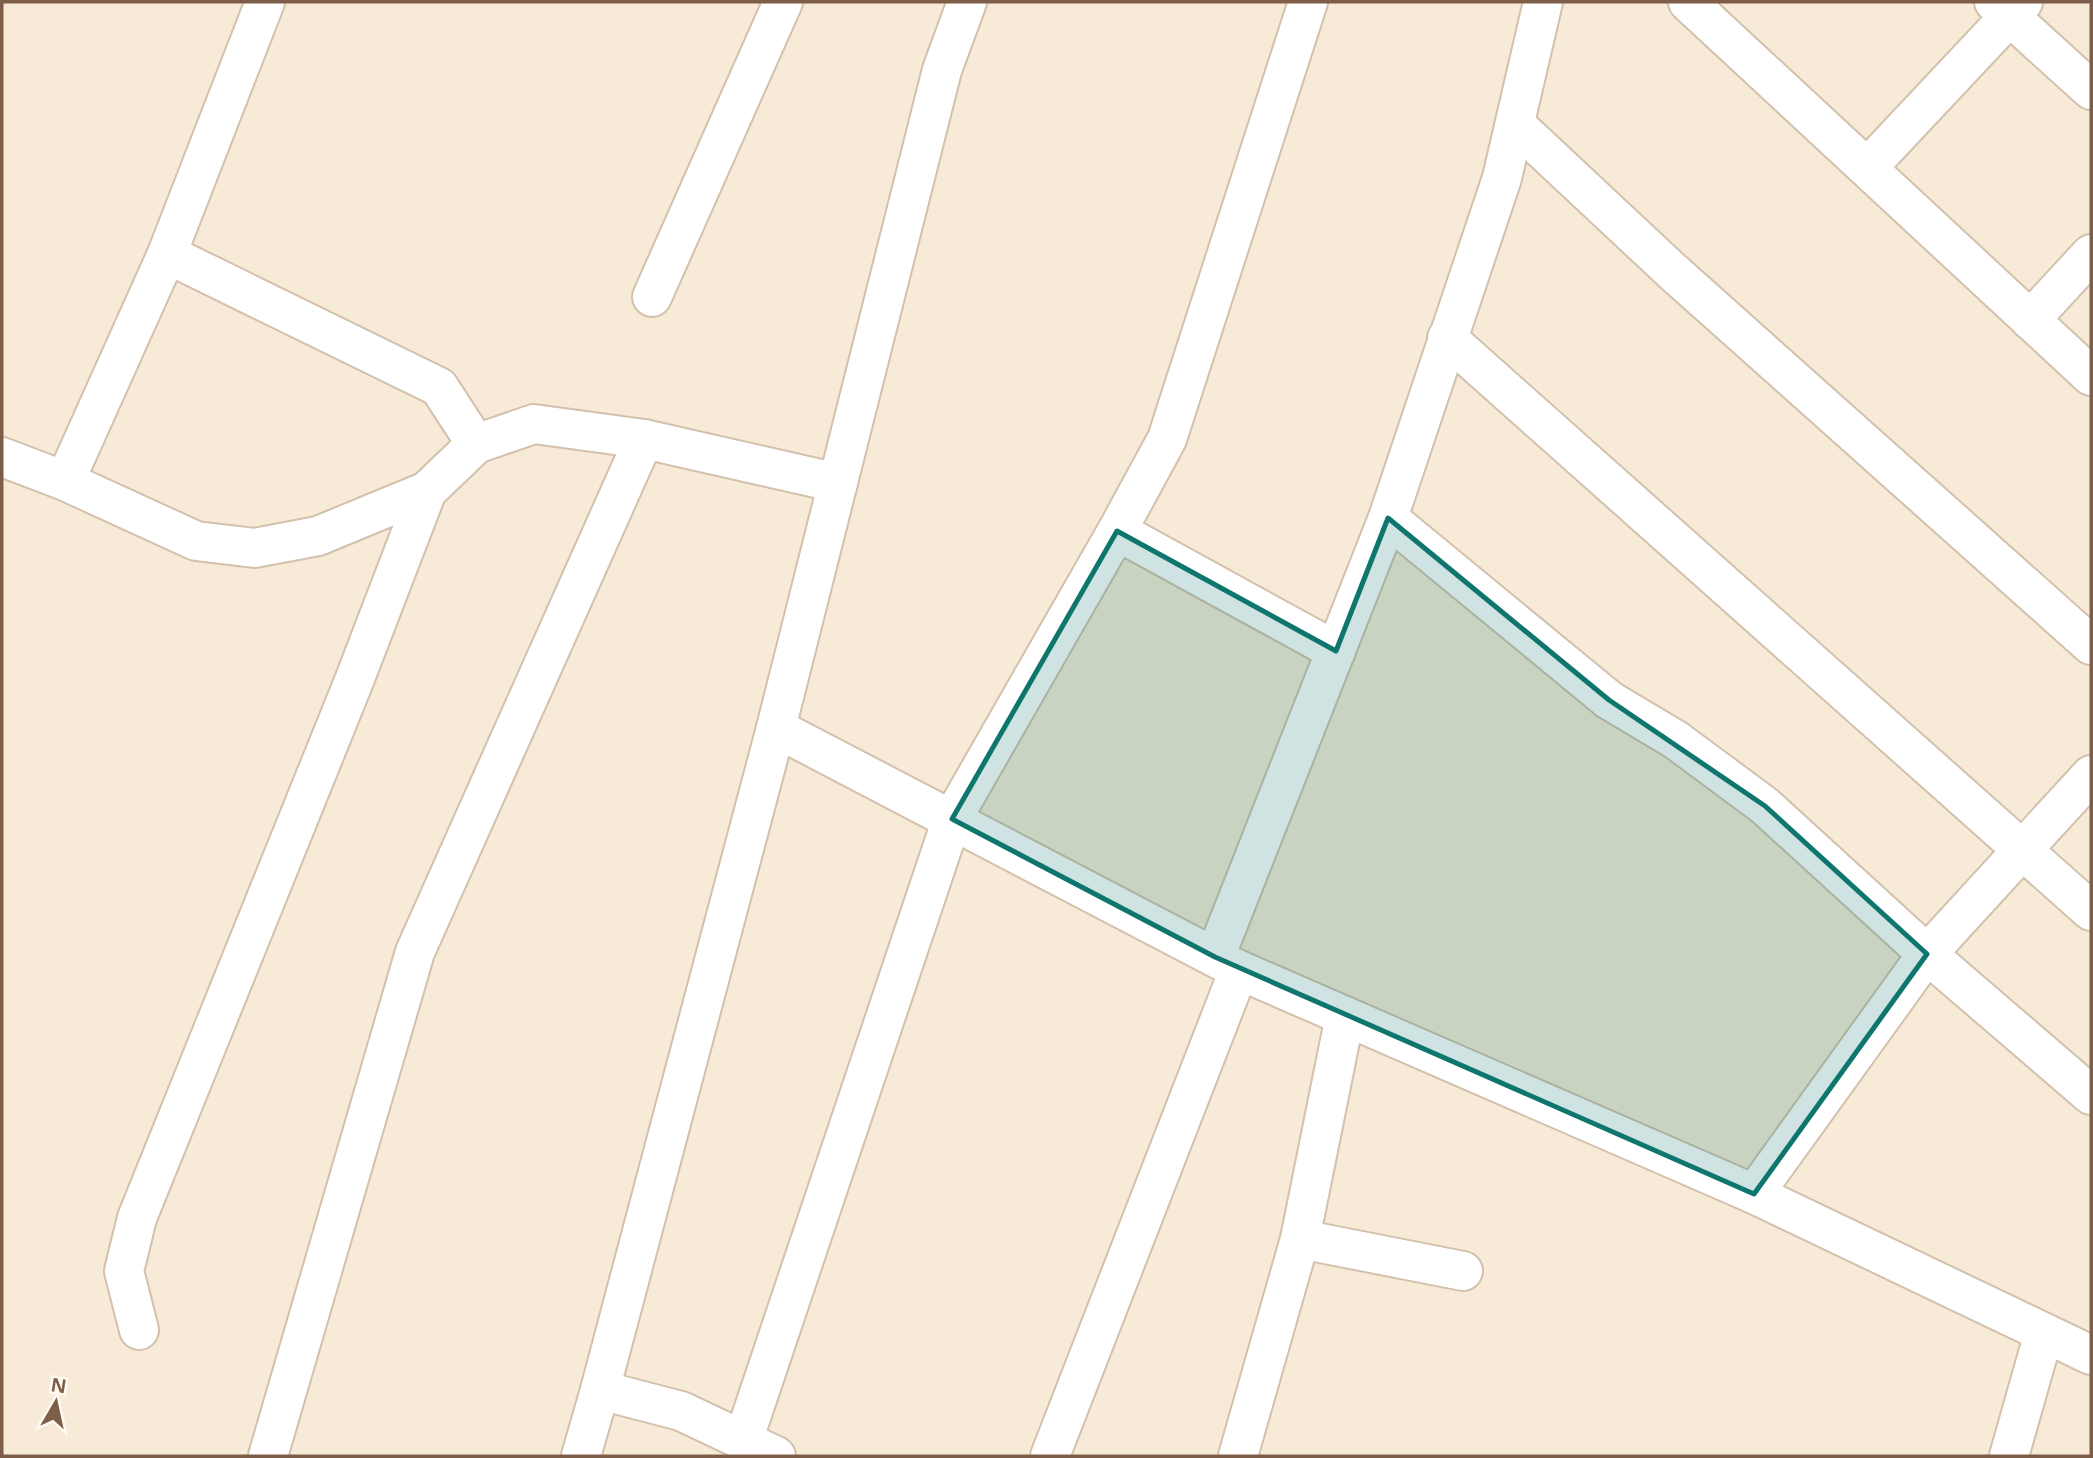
<svg xmlns="http://www.w3.org/2000/svg" width="2093" height="1458" font-family="'Open Sans',sans-serif">
<style>
.residential{fill:#f7ead7}
.lines{fill:none;stroke-linecap:round;stroke-linejoin:round}
.minor-casing{stroke:#d3c0ad;stroke-width:42}
.minor{stroke:#fff;stroke-width:38}
.marked{fill:#0f766e;fill-opacity:0.2;stroke:#0f766e;stroke-width:5;stroke-linejoin:round}
</style>
<rect width="100%" height="100%" fill="#fff7ea"/>
<rect class="residential" x="2" y="2" width="2089" height="1454"/>
<g class="lines">
<g class="minor-casing">
<g id="minor">
<path d="M265 2 167 254 65 481 196 541 254 548 318 536 427 491"/>
<path d="M1688 2 2091 376"/>
<path d="M1994 2 2091 90"/>
<path d="M1515 124 1672 271 2091 645"/>
<path d="M1867 168 2023 2"/>
<path d="M167 254 439 387 476 444"/>
<path d="M652 297 783 2"/>
<path d="M2030 320 2091 254"/>
<path d="M1447 338 2091 911"/>
<path d="M2 457 65 481"/>
<path d="M1388 518 1609 700 1676 740 1765 806 1927 954 2091 1095"/>
<path d="M1117 531 1336 651"/>
<path d="M776 728 1239 970 1754 1194 2091 1355"/>
<path d="M1215 957 1388 518 1502 178 1543 2"/>
<path d="M1754 1194 1927 954 2091 775"/>
<path d="M1300 1239 1463 1271"/>
<path d="M139 1330 124 1271 137 1218 354 681 427 491 476 444 534 424 644 439 838 483"/>
<path d="M600 1390 681 1411 776 1456"/>
<path d="M743 1441 952 819 1117 531 1167 439 1308 2"/>
<path d="M268 1456 415 952 644 439"/>
<path d="M581 1456 600 1390 776 728 942 70 967 2"/>
<path d="M1050 1456 1239 970"/>
<path d="M1238 1456 1300 1239 1345 1016"/>
<path d="M2009 1456 2044 1333"/>
</g>
</g>
<use href="#minor" class="minor"/>
</g>
<path class="marked" d="M1388 518 1609 700 1765 806 1927 954 1754 1194 1215 957 952 819 1117 531 1336 651Z"/>
<rect width="2093" height="1458" fill="none" stroke="#7e5e49" stroke-width="7"/>
<g transform="translate(56 1402) rotate(9)" stroke="#fffbf2" stroke-width="5" paint-order="stroke">
<path d="M0-5L12 26L0 18L-12 26Z" fill="#7e5e49"/>
<text y="-10" font-size="19" font-weight="bold" text-anchor="middle" fill="#7e5e49">N</text>
</g>
</svg>
